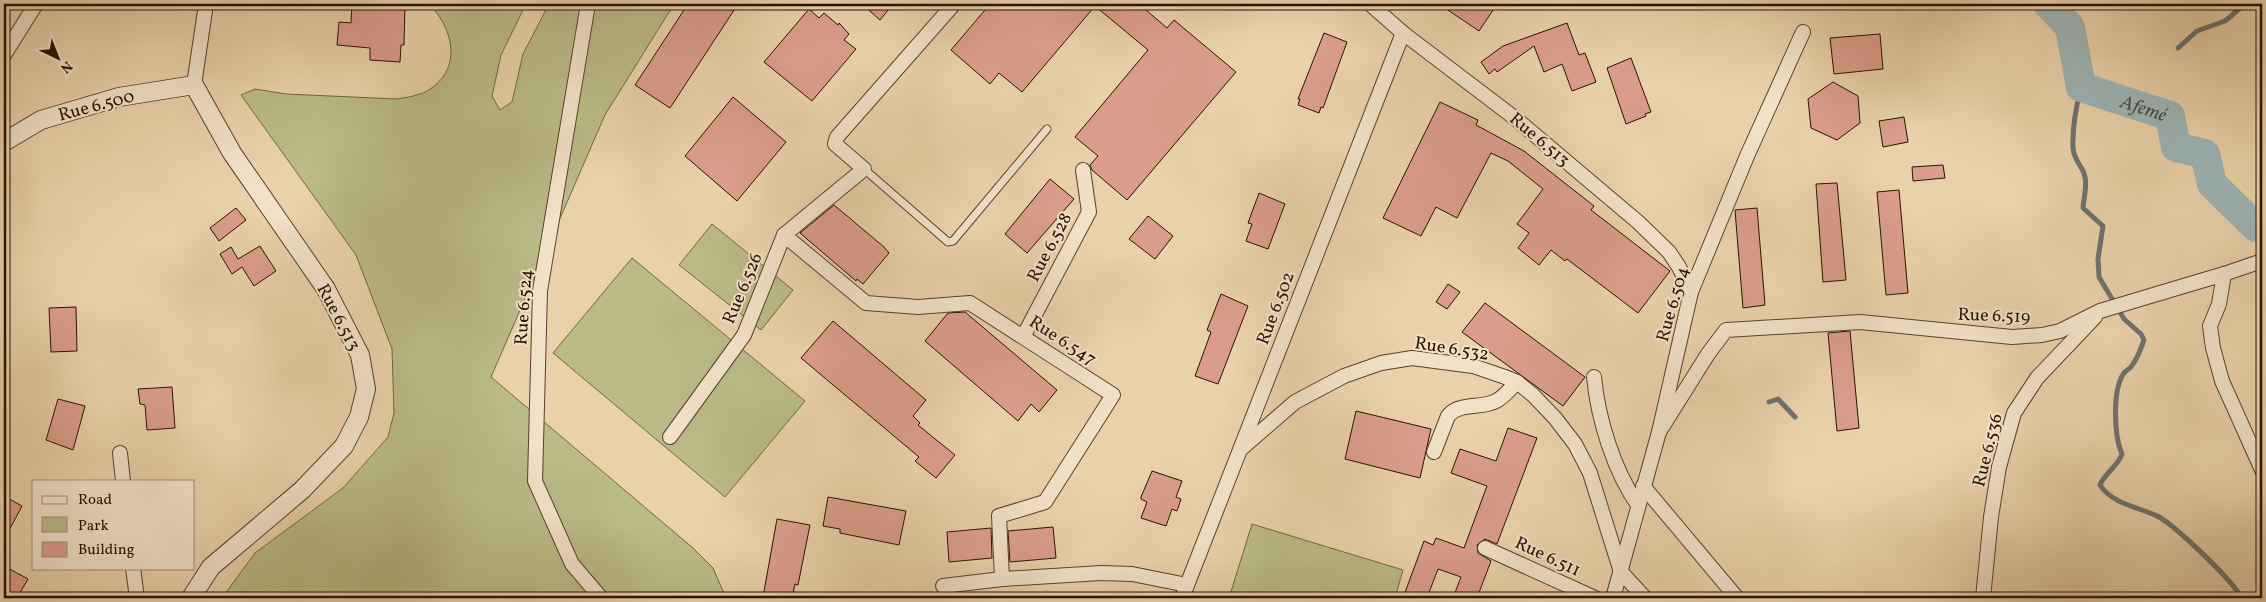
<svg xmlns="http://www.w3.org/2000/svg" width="2266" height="602" font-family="Vollkorn,serif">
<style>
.green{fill:#b9ba86;stroke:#706644}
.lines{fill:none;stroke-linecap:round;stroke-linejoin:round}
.stream{stroke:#6e736d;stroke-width:5}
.river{stroke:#9db4b4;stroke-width:30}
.building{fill:#db9d8b;stroke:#281103}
.service-casing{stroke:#58412c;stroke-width:9}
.minor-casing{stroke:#58412c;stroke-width:16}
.tertiary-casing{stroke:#58412c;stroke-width:20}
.service{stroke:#f1e1c7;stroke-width:7}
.minor{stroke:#f1e1c7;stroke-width:14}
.tertiary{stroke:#f1e1c7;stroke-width:18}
.labels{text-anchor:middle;stroke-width:4;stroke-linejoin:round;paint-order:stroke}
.street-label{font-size:18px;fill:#281103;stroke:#f1e1c7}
.water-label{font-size:19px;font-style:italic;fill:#514a41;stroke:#f1e1c7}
</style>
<rect width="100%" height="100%" fill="#e9d1a9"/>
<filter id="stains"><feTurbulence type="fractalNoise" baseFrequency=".004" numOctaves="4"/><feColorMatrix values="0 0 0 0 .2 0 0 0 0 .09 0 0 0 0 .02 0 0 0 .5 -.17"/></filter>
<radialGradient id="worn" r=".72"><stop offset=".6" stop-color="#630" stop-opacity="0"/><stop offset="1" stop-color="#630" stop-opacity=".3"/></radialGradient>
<g class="green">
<path d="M429 4H526L501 55 492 96 500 110 512 102 523 54 549 4H674L605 115 491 377 693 548 713 568 726 598H222L255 553 343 488 388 437 394 413 392 349 356 255 241 95 255 89 286 94 397 99C407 97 418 96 427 91 463 70 454 29 429 4Z"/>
<path d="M712 224 793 290 761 330 679 265Z"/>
<path d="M632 258 805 401 725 497 553 353Z"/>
<path d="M1252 524 1403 570 1395 598H1229Z"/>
</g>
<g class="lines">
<g class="stream">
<path d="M2178 48 2197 31 2225 21 2245 4"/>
<path d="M2081 87C2076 107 2072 127 2073 148 2074 158 2078 162 2082 169 2089 181 2084 195 2083 208L2103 226 2098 259 2099 277 2124 319 2141 334 2144 340C2141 349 2137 360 2130 368 2128 370 2125 371 2124 373 2112 390 2114 436 2122 454 2118 466 2105 473 2100 485 2113 505 2140 507 2159 517 2175 526 2235 582 2241 598"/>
<path d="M1769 402 1778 399 1795 417"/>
</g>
<path class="river" id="s1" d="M2048 4 2070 27 2081 87 2170 116 2176 147 2205 154 2212 184 2256 227 2262 222"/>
</g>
<g class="building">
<path d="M352 4 405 5 404 45H401L400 62 370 60V48L337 45 339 22 351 23Z"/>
<path d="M688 4H738L670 108 635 85Z"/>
<path d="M862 4H893L880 20Z"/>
<path d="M990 4H1139L1167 28 1174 20 1236 72 1127 200 1092 170 1090 165 1098 156 1075 137 1148 50 1095 6 1022 92 999 73 990 84 951 50Z"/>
<path d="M1439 4H1497L1479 31Z"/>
<path d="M809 9 819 18 824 13 838 25 839 23 849 34 844 40 856 49 812 101 764 62Z"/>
<path d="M1567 23 1579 55 1585 53 1596 82 1572 91 1562 64 1544 72 1534 46 1497 72 1495 69 1489 74 1481 62 1503 46Z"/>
<path d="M1324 33 1347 42 1323 108 1321 107 1319 113 1298 105 1300 99H1298Z"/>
<path d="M1880 34 1883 69 1834 74 1830 38Z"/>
<path d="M1631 58 1651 112 1645 114 1646 116 1626 124 1607 68Z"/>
<path d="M1833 82 1858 96 1860 123 1837 140 1811 128 1808 99Z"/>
<path d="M733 97 786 142 737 201 685 156Z"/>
<path d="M1440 102 1478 120 1476 125 1524 151 1594 206 1591 210 1670 271 1638 313 1567 259 1565 261 1551 250 1539 265 1518 248 1529 233 1517 224 1543 189 1508 161 1491 153 1457 218 1436 207 1421 236 1383 218Z"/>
<path d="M1904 117 1908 142 1883 147 1879 121Z"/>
<path d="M1943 165 1945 178 1913 181 1912 167Z"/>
<path d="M1050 179 1074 199 1027 253 1005 234Z"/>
<path d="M1837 183 1846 280 1823 282 1816 184Z"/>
<path d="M1899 190 1908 293 1886 295 1877 192Z"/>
<path d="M1259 193 1285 204 1268 249 1246 241 1252 224 1248 223Z"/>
<path d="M834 205 884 247 889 253 863 284 857 279 856 281 800 233Z"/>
<path d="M236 208 246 220 219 241 210 228Z"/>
<path d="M1757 208 1765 305 1743 308 1735 210Z"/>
<path d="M1148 216 1173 236 1155 259 1129 239Z"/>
<path d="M260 246 276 271 254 286 242 267 232 274 220 254 231 247 238 259Z"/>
<path d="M1448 284 1460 292 1447 309 1436 302Z"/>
<path d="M1221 294 1248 306 1218 384 1195 376 1211 332 1207 330Z"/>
<path d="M1485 303 1585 377 1563 406 1462 332Z"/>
<path d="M76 307 77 351 51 352 49 308Z"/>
<path d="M965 312 1057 390 1039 412 1031 404 1018 421 925 341 948 313Z"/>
<path d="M833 321 926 400 913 416 920 423 918 425 955 455 936 478 915 461 919 457 801 358Z"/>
<path d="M1850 331 1859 428 1837 431 1828 333Z"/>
<path d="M172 387 175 428 147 430 145 405 140 404 138 389Z"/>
<path d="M58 399 85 406 73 450 46 440Z"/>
<path d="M1356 411 1431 429 1420 478 1345 459Z"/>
<path d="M1508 428 1537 438 1497 544 1485 539 1477 545 1478 553 1491 561 1477 598H1453L1461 577 1438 569 1427 598H1403L1424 541 1433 545 1436 538 1464 548 1487 486 1451 473 1460 449 1496 461Z"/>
<path d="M1152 471 1182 481 1176 497 1181 499 1177 511 1172 509 1166 526 1141 518 1147 502 1141 499V497Z"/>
<path d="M4 496 22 506 4 540Z"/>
<path d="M828 497 906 511 899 545 840 533V529L823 526Z"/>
<path d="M777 519 810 525 798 585 795 584 792 598 763 597Z"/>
<path d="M1053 527 1056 558 1010 562 1008 531Z"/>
<path d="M991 528 992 558 949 562 947 532Z"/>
<path d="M4 566 28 579 17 598H4Z"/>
</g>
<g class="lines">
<g class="service-casing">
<path id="service" d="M864 169 948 242 953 241 1047 129"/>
</g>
<g class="minor-casing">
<g id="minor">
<path d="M588 4 540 291 535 481 572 564 601 598"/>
<path d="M1370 4 1403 33 1516 119 1638 222 1669 252 1679 267 1691 292"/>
<path d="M4 55 36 4"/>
<path d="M194 85 206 4"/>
<path d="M784 235 866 303 918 307 970 303 1113 395 1045 502 999 516 1002 579 1101 573 1132 574 1187 585"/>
<path d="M2224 274 2262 261"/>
<path d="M1023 337 1089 212 1083 170"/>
<path d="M1594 377C1598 419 1614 471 1638 505"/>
<path d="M1659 432 1708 354 1726 330 1860 322 2012 337 2042 335 2060 331 2100 311 2224 274 2219 304 2210 326 2213 348 2222 381 2262 470"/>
<path d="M670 437 744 335 784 235 864 169 835 144 837 137 954 4"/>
<path d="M1242 448 1295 402 1344 376 1381 363 1412 358 1473 366 1505 377 1517 382 1533 395 1555 418 1575 444 1590 473 1621 572 1645 598"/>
<path d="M1434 452 1448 416C1459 402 1481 409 1496 401 1504 397 1510 389 1517 382"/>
<path d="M120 453 123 481"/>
<path d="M1643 486 1737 598"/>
<path d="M1485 548 1595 598"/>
<path d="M133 568 137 598"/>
<path d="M943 586 1002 579"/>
<path d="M1182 598 1403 33"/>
<path d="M1613 598 1659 432 1691 292 1747 156 1803 32"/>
<path d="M1983 598 1991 517 1999 467 2014 413 2037 378 2095 317"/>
</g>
</g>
<g class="tertiary-casing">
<path id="tertiary" d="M4 142 41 120 119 97 194 85 232 153 326 289 360 355 366 389 359 417 344 446 302 490 211 567 191 598"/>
</g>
<use href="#service" class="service"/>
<use href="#minor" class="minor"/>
<use href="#tertiary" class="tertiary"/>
</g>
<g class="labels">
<g class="street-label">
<text transform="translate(96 105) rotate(-15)" y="6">Rue 6.500</text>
<text transform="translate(1540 139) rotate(40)" y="6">Rue 6.513</text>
<text transform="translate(1049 247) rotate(-62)" y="6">Rue 6.528</text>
<text transform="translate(742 288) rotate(-67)" y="6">Rue 6.526</text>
<text transform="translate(1672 304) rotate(-74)" y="6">Rue 6.504</text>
<text transform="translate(523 307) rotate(-86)" y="6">Rue 6.524</text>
<text transform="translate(1275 308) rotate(-69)" y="6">Rue 6.502</text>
<text transform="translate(1994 315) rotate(2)" y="6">Rue 6.519</text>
<text transform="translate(339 317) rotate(62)" y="6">Rue 6.513</text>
<text transform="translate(1063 340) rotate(33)" y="6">Rue 6.547</text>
<text transform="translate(1452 348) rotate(9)" y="6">Rue 6.532</text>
<text transform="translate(1987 450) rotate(-76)" y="6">Rue 6.536</text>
<text transform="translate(1548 556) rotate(25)" y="6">Rue 6.511</text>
</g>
<g class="water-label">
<text dy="7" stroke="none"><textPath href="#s1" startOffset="159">Afemé</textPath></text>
</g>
</g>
<rect width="2266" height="602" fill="none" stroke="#e9d1a9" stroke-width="20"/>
<rect x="5" y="5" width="2256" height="592" fill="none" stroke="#281103" stroke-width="2.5"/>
<rect x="10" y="10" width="2246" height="582" fill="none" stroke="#281103"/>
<rect x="32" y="480" width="162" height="90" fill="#f1e1c7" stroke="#a18e79"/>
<rect x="42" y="496" width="25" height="8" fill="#f1e1c7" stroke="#a18e79"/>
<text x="78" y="504" font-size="15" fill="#281103">Road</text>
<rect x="42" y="517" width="25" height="15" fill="#b9ba86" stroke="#a18e79"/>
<text x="78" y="530" font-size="15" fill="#281103">Park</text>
<rect x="42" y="542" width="25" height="15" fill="#db9d8b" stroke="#a18e79"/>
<text x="78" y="554" font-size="15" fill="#281103">Building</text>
<g transform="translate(58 58) rotate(137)" stroke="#f1e1c7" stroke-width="4" paint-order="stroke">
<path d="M0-4L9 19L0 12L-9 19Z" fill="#281103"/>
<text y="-8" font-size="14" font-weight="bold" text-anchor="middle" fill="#281103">N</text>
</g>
<rect width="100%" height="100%" filter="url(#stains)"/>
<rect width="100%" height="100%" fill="url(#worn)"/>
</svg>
